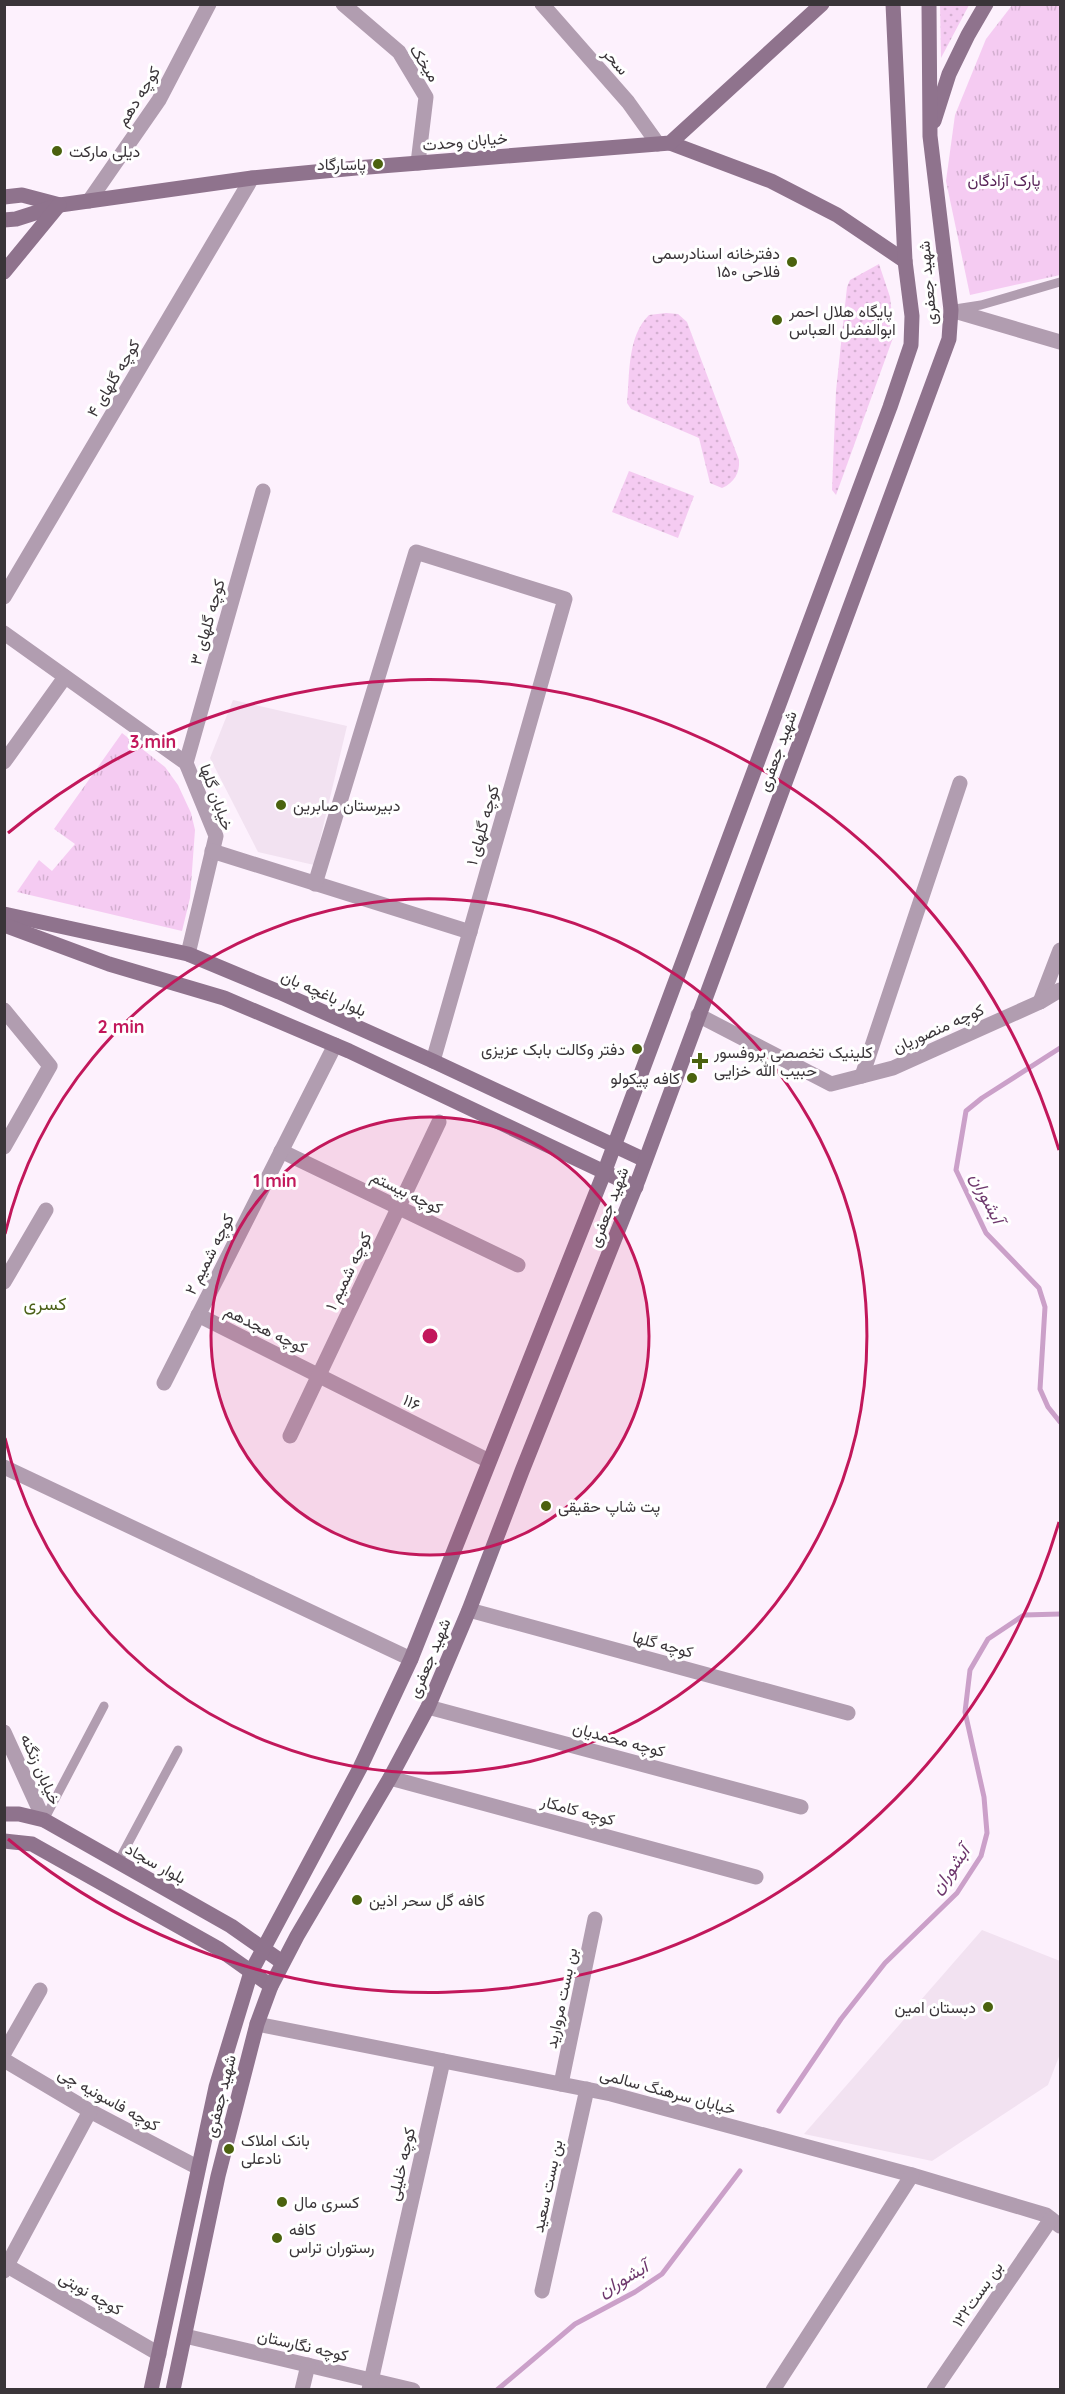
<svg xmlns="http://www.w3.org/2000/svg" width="1065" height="2394" font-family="Quicksand,Vazirmatn,sans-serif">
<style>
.built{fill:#f2e2f1}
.grass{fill:url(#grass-dots)}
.park{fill:url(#park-tufts)}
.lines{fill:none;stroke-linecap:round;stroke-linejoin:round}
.stream{stroke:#cba0c9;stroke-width:5}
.lane{stroke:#b19db0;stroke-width:9}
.street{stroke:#b19db0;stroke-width:15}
.secondary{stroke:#8f738d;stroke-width:15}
.ring{fill:none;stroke:#c2185b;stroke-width:3}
.poi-dot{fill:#4b620e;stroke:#fff;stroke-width:2}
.labels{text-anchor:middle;stroke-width:6;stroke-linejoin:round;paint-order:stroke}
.street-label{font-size:16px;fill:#3a3539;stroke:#fff}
.poi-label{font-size:16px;fill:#3a3539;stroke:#fff;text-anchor:start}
.park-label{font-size:16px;fill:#592459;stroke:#fff}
.water-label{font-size:18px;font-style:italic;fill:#6e386d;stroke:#fff}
.neighbourhood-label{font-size:18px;fill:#4c6119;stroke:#fff}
.centre{fill:#c2185b;stroke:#fff;stroke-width:3}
.ring-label{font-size:18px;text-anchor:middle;font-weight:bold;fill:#c2185b;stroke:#fff;stroke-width:6;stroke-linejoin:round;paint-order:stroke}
</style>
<defs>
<pattern id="grass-dots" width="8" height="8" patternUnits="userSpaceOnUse" patternTransform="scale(1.5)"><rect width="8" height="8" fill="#f5cbf2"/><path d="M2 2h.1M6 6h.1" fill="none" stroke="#d3afd0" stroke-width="1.8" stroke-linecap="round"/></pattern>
<pattern id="park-tufts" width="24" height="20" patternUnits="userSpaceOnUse" patternTransform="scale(1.5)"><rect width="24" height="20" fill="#f5cbf2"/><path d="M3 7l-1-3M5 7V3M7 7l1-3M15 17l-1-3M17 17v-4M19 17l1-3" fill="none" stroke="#d3afd0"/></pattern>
</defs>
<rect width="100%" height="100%" fill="#fdf1fd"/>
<g class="built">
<path d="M233 700 347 726 314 865 258 852 210 758Z"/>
<path d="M982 1930 1060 1961V2054L1048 2085 932 2161 804 2134Z"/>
</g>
<g class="grass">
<path d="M940 5H969L941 58Z"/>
<path d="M879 264 890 297 894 335 836 495 832 490 836 391 847 287 850 280Z"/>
<path d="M666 313 678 314 687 322 739 460C740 473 734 483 722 488L710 483 699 438 631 409 627 403C630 373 627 337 649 315Z"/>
<path d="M629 471 694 496 678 538 612 512Z"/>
</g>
<g class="park">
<path d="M1013 4 1060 5V275L970 295 946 181 955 115 986 39Z"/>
<path d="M122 733 165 767 178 785 191 813 195 830 190 898 182 931 17 892 39 860 52 871 75 844 54 829Z"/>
</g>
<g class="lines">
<g class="stream">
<path d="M1060 1048 982 1098 966 1111 956 1170 986 1233 1039 1288 1045 1307 1040 1389 1048 1407 1060 1422"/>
<path d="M779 2111 841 2019 885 1963 957 1893 981 1856 987 1833 984 1797 965 1712 970 1670 988 1639 1024 1615 1060 1614"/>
<path d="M497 2390 575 2324 635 2292 662 2274 740 2171"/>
</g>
<g class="lane">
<path d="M955 309 981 305 1060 282"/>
<path d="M44 1820 104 1706"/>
<path d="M118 1862 178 1750"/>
</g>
<g class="street">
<path d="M343 4 399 52 426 97 418 163"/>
<path d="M542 4 628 102 658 144"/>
<path d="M89 201 159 100 209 4"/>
<path d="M951 310 1060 342"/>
<path d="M4 597 252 178"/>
<path d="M4 633 186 763 216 836 188 954"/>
<path d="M4 762 65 677"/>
<path d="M186 763 263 491"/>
<path d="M212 851 470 932"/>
<path d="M315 884 416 552 565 599 433 1061"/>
<path d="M1040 1002 1060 950"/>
<path d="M4 1010 50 1066 4 1147"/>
<path d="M698 1015 831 1084 893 1068 1040 1002 1060 990"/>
<path d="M862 1076 960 783"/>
<path d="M281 1151 518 1265"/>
<path d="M4 1282 46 1210"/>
<path d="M198 1315 489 1461"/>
<path d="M164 1383 335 1045"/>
<path d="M290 1436 439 1122"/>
<path d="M4 1467 411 1659"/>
<path d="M469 1610 848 1713"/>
<path d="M428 1707 801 1807"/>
<path d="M4 1732 44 1820"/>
<path d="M390 1778 756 1877"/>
<path d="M257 2024 611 2094 912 2175 1046 2215 1060 2226"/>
<path d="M4 2053 40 1990"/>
<path d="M4 2060 90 2111 197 2167"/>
<path d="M561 2084 595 1919"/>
<path d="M4 2264 159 2354"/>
<path d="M4 2271 90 2111"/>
<path d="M542 2291 587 2089"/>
<path d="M185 2336 413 2390"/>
<path d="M302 2390 308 2365"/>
<path d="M369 2390 443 2061"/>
<path d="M773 2390 912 2175"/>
<path d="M934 2390 1051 2219"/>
</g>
<g class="secondary">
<path d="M934 121 949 74 968 35 986 4"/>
<path d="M670 143 771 181 837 215 905 261"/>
<path d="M4 197 22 195 60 205"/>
<path d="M4 220 16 219 60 205 252 178 356 168 670 143 822 4"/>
<path d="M4 272 59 205"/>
<path d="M4 914 188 954 279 992 433 1061 645 1160"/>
<path d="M4 925 109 964 224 998 349 1051 636 1187"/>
<path d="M4 1814H19L44 1820 231 1926 282 1962"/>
<path d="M4 1841 32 1844 219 1949 271 1986"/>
<path d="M151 2390 216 2087 251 1972 360 1768 411 1659 604 1173 890 407 911 345 912 316 905 261 893 4"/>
<path d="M173 2390 218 2176 257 2024 271 1986 297 1936 390 1778 428 1707 469 1610 522 1471 639 1178 949 339 951 310 930 136 929 4"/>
</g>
</g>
<circle cx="430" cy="1336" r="219" fill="#c2185b" fill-opacity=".12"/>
<g class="ring">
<circle cx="430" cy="1336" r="219"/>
<path d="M5 1234A437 437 0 1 1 5 1438"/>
<path d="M1059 1522A656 656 0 0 1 8 1839M8 833A656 656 0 0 1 1059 1150"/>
</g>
<g class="poi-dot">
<circle cx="57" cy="151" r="6"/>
<circle cx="378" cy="164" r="6"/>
<circle cx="792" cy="262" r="6"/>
<circle cx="777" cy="320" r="6"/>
<circle cx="281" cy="805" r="6"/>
<circle cx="637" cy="1049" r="6"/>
<path d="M697 1052h6v6h6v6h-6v6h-6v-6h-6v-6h6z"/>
<circle cx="692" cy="1078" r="6"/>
<circle cx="546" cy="1506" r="6"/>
<circle cx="357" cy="1900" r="6"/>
<circle cx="988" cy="2007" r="6"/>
<circle cx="229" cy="2149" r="6"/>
<circle cx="282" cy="2202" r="6"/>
<circle cx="277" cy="2238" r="6"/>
</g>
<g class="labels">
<g class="street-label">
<text transform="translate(616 61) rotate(48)" y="6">سحر</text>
<text transform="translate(425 63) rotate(57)" y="6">میخک</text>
<text transform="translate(138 96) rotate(-58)" y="6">کوچه دهم</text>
<text transform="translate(465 141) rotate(-5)" y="6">خیابان وحدت</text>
<text transform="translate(927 283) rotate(-95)" y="6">شهید جعفری</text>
<text transform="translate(113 378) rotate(-59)" y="6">کوچه گلهای ۴</text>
<text transform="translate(207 622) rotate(-74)" y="6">کوچه گلهای ۳</text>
<text transform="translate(777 751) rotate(-70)" y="6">شهید جعفری</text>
<text transform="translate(217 797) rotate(70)" y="6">خیابان گلها</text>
<text transform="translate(482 825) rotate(-74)" y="6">کوچه گلهای ۱</text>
<text transform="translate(324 993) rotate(24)" y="6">بلوار باغچه بان</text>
<text transform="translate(938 1028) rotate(-24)" y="6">کوچه منصوریان</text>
<text transform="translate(407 1192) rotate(26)" y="6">کوچه بیستم</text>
<text transform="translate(608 1207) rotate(-69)" y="6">شهید جعفری</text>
<text transform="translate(209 1254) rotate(-63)" y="6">کوچه شمیم ۲</text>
<text transform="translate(348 1271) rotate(-64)" y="6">کوچه شمیم ۱</text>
<text transform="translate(266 1329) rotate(26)" y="6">کوچه هجدهم</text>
<text transform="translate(412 1402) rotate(27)" y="6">۱۱۶</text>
<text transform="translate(663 1644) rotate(15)" y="6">کوچه گلها</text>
<text transform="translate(429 1658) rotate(-67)" y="6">شهید جعفری</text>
<text transform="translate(619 1739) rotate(15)" y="6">کوچه محمدیان</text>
<text transform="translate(41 1769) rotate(66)" y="6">خیابان زنگنه</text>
<text transform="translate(578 1810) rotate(15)" y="6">کوچه کامکار</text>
<text transform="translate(156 1863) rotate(29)" y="6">بلوار سجاد</text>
<text transform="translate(561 1998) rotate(-78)" y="6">بن بست مروارید</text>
<text transform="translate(668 2091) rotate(15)" y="6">خیابان سرهنگ سالمی</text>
<text transform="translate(220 2096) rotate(-76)" y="6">شهید جعفری</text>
<text transform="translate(109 2099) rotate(29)" y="6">کوچه فاسونیه چی</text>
<text transform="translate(401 2164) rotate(-77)" y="6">کوچه خلیلی</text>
<text transform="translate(547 2186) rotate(-78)" y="6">بن بست سعید</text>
<text transform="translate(91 2293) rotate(30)" y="6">کوچه نوبتی</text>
<text transform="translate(977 2294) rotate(-55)" y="6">بن بست۱۲۲</text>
<text transform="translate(303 2345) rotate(13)" y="6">کوچه نگارستان</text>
</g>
<g class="poi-label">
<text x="69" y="157">دیلی مارکت</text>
<text x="366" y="170" text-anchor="end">پاسارگاد</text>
<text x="780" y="259" text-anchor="end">دفترخانه اسنادرسمی<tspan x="780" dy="18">۱۵۰ فلاحی</tspan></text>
<text x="789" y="317">پایگاه هلال احمر<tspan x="789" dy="18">ابوالفضل العباس</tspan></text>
<text x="293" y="811">دبیرستان صابرین</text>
<text x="625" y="1055" text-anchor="end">دفتر وکالت بابک عزیزی</text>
<text x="714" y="1058">کلینیک تخصصی پروفسور<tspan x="714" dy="18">حبیب الله خزایی</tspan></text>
<text x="680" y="1084" text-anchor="end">کافه پیکولو</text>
<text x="558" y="1512">پت شاپ حقیقی</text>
<text x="369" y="1906">کافه گل سحر اذین</text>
<text x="976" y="2013" text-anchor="end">دبستان امین</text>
<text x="241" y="2146">بانک املاک<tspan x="241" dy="18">نادعلی</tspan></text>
<text x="294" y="2208">کسری مال</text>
<text x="289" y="2235">کافه<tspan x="289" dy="18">رستوران تراس</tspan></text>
</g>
<g class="park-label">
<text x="1004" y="186">پارک آزادگان</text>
</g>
<g class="water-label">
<text transform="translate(987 1198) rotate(63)" y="6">آبشوران</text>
<text transform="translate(950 1870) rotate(-55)" y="6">آبشوران</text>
<text transform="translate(623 2279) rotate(-30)" y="6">آبشوران</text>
</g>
<g class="neighbourhood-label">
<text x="45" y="1310">کسری</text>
</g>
</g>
<circle cx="430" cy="1336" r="9" class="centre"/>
<g class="ring-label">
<text x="153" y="748">3 min</text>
<text x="121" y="1033">2 min</text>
<text x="275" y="1187">1 min</text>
</g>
<rect width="1065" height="2394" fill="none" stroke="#3a3539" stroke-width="12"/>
</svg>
